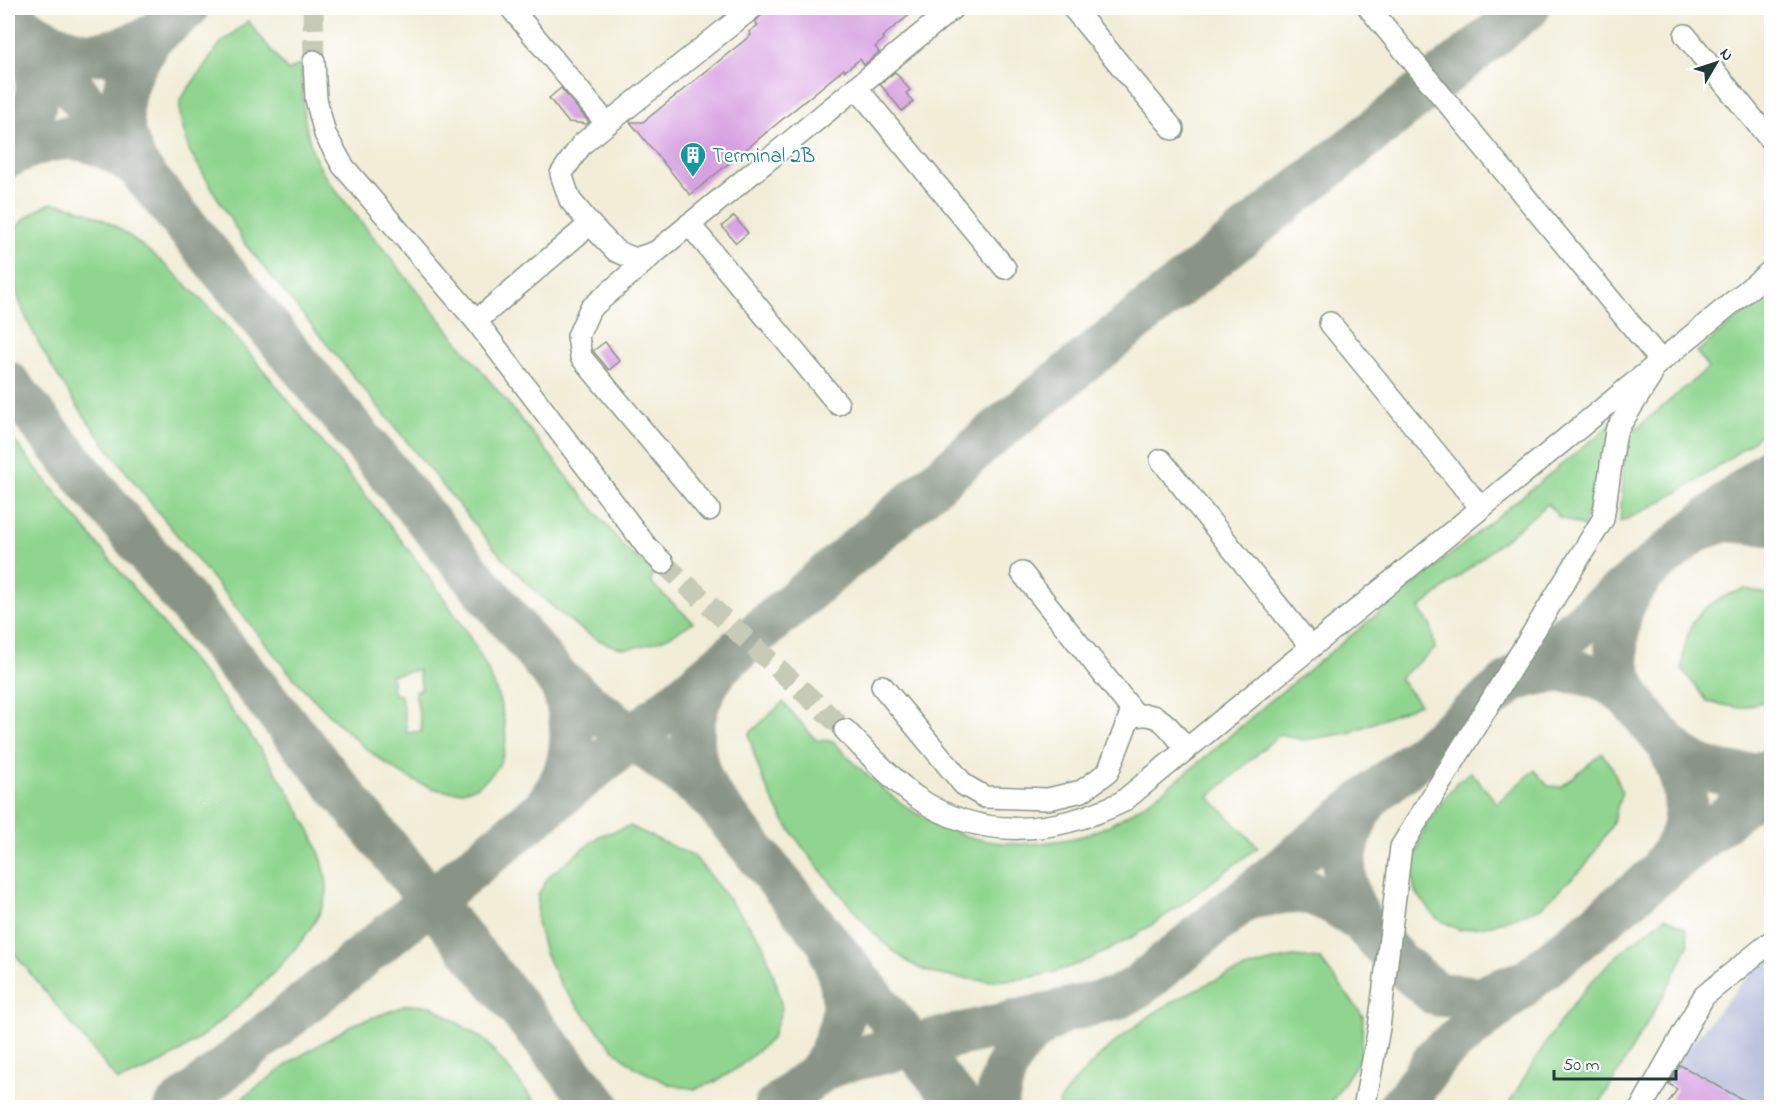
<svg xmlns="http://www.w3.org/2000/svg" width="1779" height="1115" font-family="'Indie Flower',sans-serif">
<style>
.industrial{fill:#bec3dd}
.green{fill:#8fd58f;stroke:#578962;stroke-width:1.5;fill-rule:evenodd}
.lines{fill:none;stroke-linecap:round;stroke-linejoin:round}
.taxiway{stroke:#889586;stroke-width:44}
.building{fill:#d8a2e2}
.minor-tunnel{stroke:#c7cab6;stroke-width:21;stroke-dasharray:21 10;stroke-linecap:butt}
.minor-casing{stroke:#889586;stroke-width:24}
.minor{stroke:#fff;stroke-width:21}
.labels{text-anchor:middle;stroke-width:4.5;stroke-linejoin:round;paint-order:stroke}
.culture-label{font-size:21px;fill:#0d838f;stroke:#fff;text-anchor:start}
</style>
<rect width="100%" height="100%" fill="#fff"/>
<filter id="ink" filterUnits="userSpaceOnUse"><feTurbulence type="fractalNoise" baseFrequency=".0167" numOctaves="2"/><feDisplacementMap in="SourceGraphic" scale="12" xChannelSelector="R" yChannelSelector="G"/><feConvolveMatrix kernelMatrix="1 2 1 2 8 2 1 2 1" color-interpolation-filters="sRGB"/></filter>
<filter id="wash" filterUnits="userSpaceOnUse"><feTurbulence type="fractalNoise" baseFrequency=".008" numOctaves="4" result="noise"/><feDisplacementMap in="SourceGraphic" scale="24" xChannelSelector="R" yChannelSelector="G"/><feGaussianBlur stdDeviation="1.35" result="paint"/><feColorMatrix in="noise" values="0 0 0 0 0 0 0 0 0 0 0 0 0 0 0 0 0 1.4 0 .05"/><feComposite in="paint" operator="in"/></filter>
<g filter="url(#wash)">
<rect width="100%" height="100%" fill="#f1edd7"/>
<path class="industrial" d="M1771 948V1107H1666L1677 1089 1665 1082 1676 1062Z"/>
<g class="green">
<path d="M248 21 288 71 302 63C302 105 303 146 329 182L625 548 653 572 651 583 693 622C673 636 651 647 626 648 588 649 518 575 493 547L245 244 189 150 180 117V100L220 44Z"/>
<path d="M51 203C88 206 121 228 149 251 217 307 270 379 326 447 371 502 416 556 456 616 474 643 493 674 501 706 508 735 510 759 486 780 431 828 327 714 292 676 254 629 215 582 177 535 127 474 0 324 9 242 13 224 36 210 51 203ZM418 670 422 689 415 691 422 731 407 733 401 695H394L391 675Z"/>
<path d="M1771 291V426C1726 464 1674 498 1620 522L1626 437 1708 368 1697 352Z"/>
<path d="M1615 421 1604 513H1587L1584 527 1559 517 1548 504 1419 609 1431 626 1435 649 1399 678 1420 704 1349 733 1303 740 1280 734 1209 797 1258 847C1174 909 1081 994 968 979 952 977 935 976 919 968 887 952 860 918 837 890 795 840 763 800 749 734L783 702 816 740 833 741C901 815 969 861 1074 838 1138 824 1222 741 1274 698 1388 606 1501 513 1615 421Z"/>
<path d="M8 433C51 487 95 541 139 595 189 657 323 810 327 886 329 936 209 1036 168 1059 152 1068 135 1075 118 1081L8 946Z"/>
<path d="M1745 589 1771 595 1772 700 1740 708 1708 702 1682 669C1685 622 1698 603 1745 589Z"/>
<path d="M1602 753 1612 767 1622 791 1612 825 1586 865 1539 909 1492 925 1459 930 1436 918 1415 891 1411 868 1427 822 1457 782 1471 772 1497 803 1534 770 1548 786 1561 787Z"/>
<path d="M630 826 695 857 762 941 777 986 782 1009 772 1038 739 1067 717 1081 695 1089 671 1085 636 1068 613 1049 561 986 545 953 537 922 538 895 549 876 599 836Z"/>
<path d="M1665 917 1685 928 1689 943 1672 980 1598 1107H1507C1536 1057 1567 1005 1608 964 1625 947 1647 933 1665 917Z"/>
<path d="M1293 957 1320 959 1363 1016 1361 1057 1328 1107H1058C1062 1094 1075 1081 1085 1071 1140 1013 1214 971 1293 957Z"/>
<path d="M407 1005 432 1006 486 1041 539 1107H230L292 1061 352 1025Z"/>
</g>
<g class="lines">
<g class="taxiway">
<path d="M8 9 561 683 709 795 963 1108"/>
<path d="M129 55 187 8"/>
<path d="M8 156C44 103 44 87 22 27 73 59 97 62 151 37 124 83 110 105 133 157"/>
<path d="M8 156C54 133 85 130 129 161"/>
<path d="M8 383 600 1108"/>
<path d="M1696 530 1726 520 1772 524"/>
<path d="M1514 680C1556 665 1601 667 1633 702 1645 716 1656 732 1669 745 1695 771 1736 782 1772 770"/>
<path d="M1632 700C1627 691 1621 680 1619 669 1612 639 1618 602 1640 579"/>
<path d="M706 793 709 795C687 756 686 711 714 674"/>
<path d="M550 800C577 764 576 723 561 683L572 689"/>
<path d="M1664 864C1696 827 1688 786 1669 746"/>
<path d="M1246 898 1290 891 1311 893 1334 903 1360 920 1395 959 1436 994 1480 998 1518 984"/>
<path d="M1360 920C1356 910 1350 900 1347 890 1338 862 1352 823 1367 800"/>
<path d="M823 1069C844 1024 852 1002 832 955"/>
<path d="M176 1108 687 693 999 429 1528 8"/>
<path d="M775 1108 823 1069 841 1062 1114 999 1136 988 1772 468"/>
<path d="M996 1108C1003 1063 1015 1039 1055 1016"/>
<path d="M1399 1108 1406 1101 1438 1055 1772 780"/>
</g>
</g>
<g id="blocks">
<g class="building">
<path d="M765 8H918L882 37 884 39 875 47 879 52 864 65 860 59 845 71 844 69 690 195 630 122H643L751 35 749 32 758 25 755 22 764 13Z"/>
<path d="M895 72 910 90 906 93 913 102 902 111 880 84Z"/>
<path d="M561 88 589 122 587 124 568 122 549 98Z"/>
<path d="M734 216 748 233 736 243 722 226Z"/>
<path d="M605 342 620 361 609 370 593 351Z"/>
<path d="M1680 1065 1756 1107H1666L1677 1089 1669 1084Z"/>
</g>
</g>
</g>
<g filter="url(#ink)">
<use href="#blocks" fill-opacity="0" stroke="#889586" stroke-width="1.5"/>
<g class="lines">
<g class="minor-tunnel">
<path d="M313 8 314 61"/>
<path d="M663 563 845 730"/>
</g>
<g class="minor-casing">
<g id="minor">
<path d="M511 8 607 124"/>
<path d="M752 8 582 144 561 174 570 200 590 224 616 251 635 259 656 252 953 8"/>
<path d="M1073 8 1173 129"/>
<path d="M1369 8 1661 361"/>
<path d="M1685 35 1772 142"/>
<path d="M314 61 316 99 325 134 343 166 476 321 647 547 663 563"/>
<path d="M856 87 1005 268"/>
<path d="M689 224 838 404"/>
<path d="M651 256 590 309 578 336 581 357 709 510"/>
<path d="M476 321 590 224"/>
<path d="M1330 323 1481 508"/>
<path d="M1161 460 1311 647"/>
<path d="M1022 573 1136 715"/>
<path d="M882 686 964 785 985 797 1048 799 1082 791 1108 772 1129 718C1160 707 1168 728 1187 749"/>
<path d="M845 730C868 753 890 778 916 797 981 842 1055 834 1122 802L1772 270"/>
<path d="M1364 1108 1379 1028 1401 847 1603 519 1616 431 1651 376"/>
<path d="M1641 1108 1704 996 1772 941"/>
</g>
</g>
<use href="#minor" class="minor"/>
</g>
</g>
<defs>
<g id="building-pin" transform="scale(1.35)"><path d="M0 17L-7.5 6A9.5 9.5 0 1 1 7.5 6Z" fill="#0f9aa8" stroke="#fff"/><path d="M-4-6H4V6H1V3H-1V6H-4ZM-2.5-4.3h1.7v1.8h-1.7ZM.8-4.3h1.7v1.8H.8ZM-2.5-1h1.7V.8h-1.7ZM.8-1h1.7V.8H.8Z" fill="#fff"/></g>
</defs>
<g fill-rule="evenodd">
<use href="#building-pin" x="693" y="155"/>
</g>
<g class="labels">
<g class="culture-label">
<text x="712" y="162">Terminal 2B</text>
</g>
</g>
<rect width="1779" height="1115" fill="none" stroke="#fff" stroke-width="30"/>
<g transform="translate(1716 63) rotate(51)" stroke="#ffffff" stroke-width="4.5" paint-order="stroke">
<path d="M0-4.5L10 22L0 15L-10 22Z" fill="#1f3d34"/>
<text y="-9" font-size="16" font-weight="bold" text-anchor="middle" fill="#1f3d34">N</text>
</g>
<path d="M1554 1070v9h122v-9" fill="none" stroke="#1f3d34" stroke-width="3"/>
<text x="1563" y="1070" font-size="18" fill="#1f3d34" stroke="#ffffff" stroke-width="4.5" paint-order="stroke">50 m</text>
</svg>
